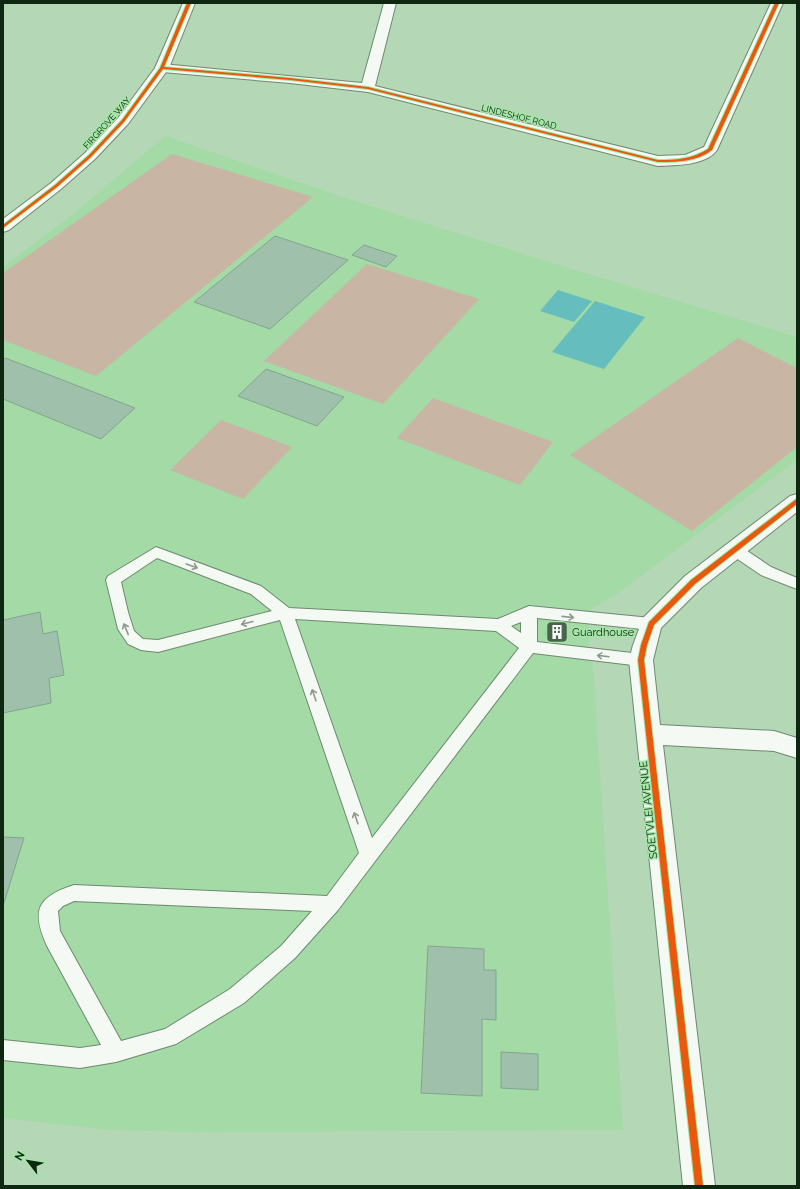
<svg xmlns="http://www.w3.org/2000/svg" width="800" height="1189" font-family="Raleway,sans-serif">
<style>
.built{fill:#a3daa6}
.green{fill:#c9b5a3}
.water{fill:#65bebd}
.building{fill:#9fc1ab;stroke:#82a58e}
.lines{fill:none;stroke-linecap:round;stroke-linejoin:round}
.lane-casing{stroke:#6e8970;stroke-width:2}
.street-casing{stroke:#6e8970;stroke-width:2}
.secondary-casing{stroke:#6e8970;stroke-width:2}
.lane{fill:#f4f9f4;fill-rule:evenodd}
.street{fill:#f4f9f4;fill-rule:evenodd}
.secondary{fill:#f4f9f4;fill-rule:evenodd}
.cycleway-casing{stroke:#a5e6a8;stroke-width:2}
.cycleway{fill:#e8590c;fill-rule:evenodd}
.oneway{stroke:#8c9a8d}
.labels{text-anchor:middle;stroke-width:3;stroke-linejoin:round;paint-order:stroke}
.far-street-label{font-size:9px;fill:#0d2710;stroke:#a5e6a8}
.poi-label{font-size:11px;fill:#0d2710;stroke:#a5e6a8;text-anchor:start}
.street-label{font-size:11px;fill:#0d2710;stroke:#a5e6a8}
</style>
<rect width="100%" height="100%" fill="#b4d7b5"/>
<path class="built" d="M165 136 348 199 562 266 797 337V460L611 598 610 597 589 611V646H586V661L592 662 594 682 623 1130 196 1132 111 1130 3 1118V267L77 211Z"/>
<g class="green">
<path d="M172 154 313 197 96 376 3 340V273Z"/>
<path d="M367 264 479 299 383 404 264 361Z"/>
<path d="M738 338 797 368V447L692 531 570 455Z"/>
<path d="M433 398 553 442 520 485 397 438Z"/>
<path d="M221 420 292 447 243 499 170 470Z"/>
</g>
<g class="water">
<path d="M558 290 592 301 574 322 540 311Z"/>
<path d="M595 301 645 317 604 369 552 352Z"/>
</g>
<g class="building">
<path d="M275 236 348 260 270 329 194 302Z"/>
<path d="M364 245 397 256 386 267 352 255Z"/>
<path d="M3 358 8 359 135 408 101 439 3 399Z"/>
<path d="M266 369 344 397 317 426 238 396Z"/>
<path d="M40 612 43 634 57 631 64 675 49 678 51 703 3 713V620Z"/>
<path d="M547 626 567 628 566 638 546 635Z"/>
<path d="M3 837 24 838 3 906Z"/>
<path d="M428 946 484 949V970H496V1020L482 1019V1096L421 1093Z"/>
<path d="M501 1052 538 1054V1090L501 1088Z"/>
</g>
<g class="lines">
<g class="lane-casing">
<g id="lane">
<path d="M735 545 740 546 771 567 797 578V589L761 575 730 554 728 550 730 546Z"/>
<path d="M156 547 261 586 289 608 498 619 529 606 651 618 656 620 659 624 656 628 651 630 537 618V642L641 654 647 656 649 660 647 664 641 666 533 653 338 910 295 958 244 1003 176 1044 116 1062 80 1068 3 1060V1040L80 1048 101 1045 47 946C31 910 37 897 74 885L327 896 359 853 280 620 158 652 141 650 128 644 118 629 106 580 108 576ZM157 558 251 594 272 611 158 640 143 639 134 631 128 612 121 582ZM295 619 496 631 519 648 372 838ZM521 622V633L511 626ZM74 901 312 911 281 946 230 989 165 1029 121 1041 60 931 58 911 63 906Z"/>
</g>
</g>
<g class="street-casing">
<g id="street">
<path d="M384 3H396L375 86 658 156 685 155 704 147 771 3H783L717 150C706 166 675 165 658 166L368 92 290 83 162 72 157 71 155 68 157 65 162 64 362 83Z"/>
<path d="M797 494V512L701 588 661 628 653 660 660 725 774 731 797 738V758L774 751 663 745 715 1186H683L629 660 633 645 643 618 685 576 790 496Z"/>
</g>
</g>
<g class="secondary-casing">
<path id="secondary" d="M183 3H195L169 68 128 124 95 159 61 189 9 230 3 232V219L51 183 85 153 118 118 155 68Z"/>
</g>
<use href="#lane" class="lane"/>
<use href="#street" class="street"/>
<use href="#secondary" class="secondary"/>
<g class="cycleway-casing">
<g id="cycleway">
<path d="M187 3H191L164 67 290 78 368 87 658 160C676 160 692 159 708 149L775 3H779L712 150C697 162 676 162 658 162L368 89 290 80 163 69 124 122 91 157 57 187 3 228V225L55 185 89 155 122 120 160 68Z"/>
<path d="M797 499V504L695 584 654 625 647 645 644 660 703 1186H695L638 660 641 645 649 622 691 580 795 500Z"/>
</g>
</g>
<use href="#cycleway" class="cycleway"/>
</g>
<defs><path id="oneway-shaft" d="M-6 0H5M1.5-3L5.5 0L1.5 3" fill="none" stroke-width="1.6" stroke-linecap="round" stroke-linejoin="round"/></defs>
<g class="oneway">
<use href="#oneway-shaft" transform="translate(192 566) rotate(20)"/>
<use href="#oneway-shaft" transform="translate(568 617) rotate(6)"/>
<use href="#oneway-shaft" transform="translate(247 623) rotate(166)"/>
<use href="#oneway-shaft" transform="translate(126 629) rotate(-112)"/>
<use href="#oneway-shaft" transform="translate(603 656) rotate(-173)"/>
<use href="#oneway-shaft" transform="translate(314 695) rotate(-109)"/>
<use href="#oneway-shaft" transform="translate(356 818) rotate(-109)"/>
</g>
<defs>
<g id="building-square" transform="scale(1.15)"><rect x="-9" y="-9" width="18" height="18" rx="4" fill="#47654a" stroke="#a5e6a8"/><path d="M-4-6H4V6H1V3H-1V6H-4ZM-2.5-4.3h1.7v1.8h-1.7ZM.8-4.3h1.7v1.8H.8ZM-2.5-1h1.7V.8h-1.7ZM.8-1h1.7V.8H.8Z" fill="#fff"/></g>
</defs>
<g fill-rule="evenodd">
<use href="#building-square" x="557" y="632"/>
</g>
<g class="labels">
<g class="far-street-label">
<text transform="translate(519 117) rotate(14)" y="3">LINDESHOF ROAD</text>
<text transform="translate(107 123) rotate(-48)" y="3">FIRGROVE WAY</text>
</g>
<g class="poi-label">
<text x="572" y="636">Guardhouse</text>
</g>
<g class="street-label">
<text transform="translate(648 810) rotate(-96)" y="4">SOETVLEI AVENUE</text>
</g>
</g>
<rect width="800" height="1189" fill="none" stroke="#0d2710" stroke-width="8"/>
<g transform="translate(28 1161) rotate(301)" stroke="#a5e6a8" stroke-width="3" paint-order="stroke">
<path d="M0-3L7 15L0 10L-7 15Z" fill="#0d2710"/>
<text y="-6" font-size="11" font-weight="bold" text-anchor="middle" fill="#0d2710">N</text>
</g>
</svg>
